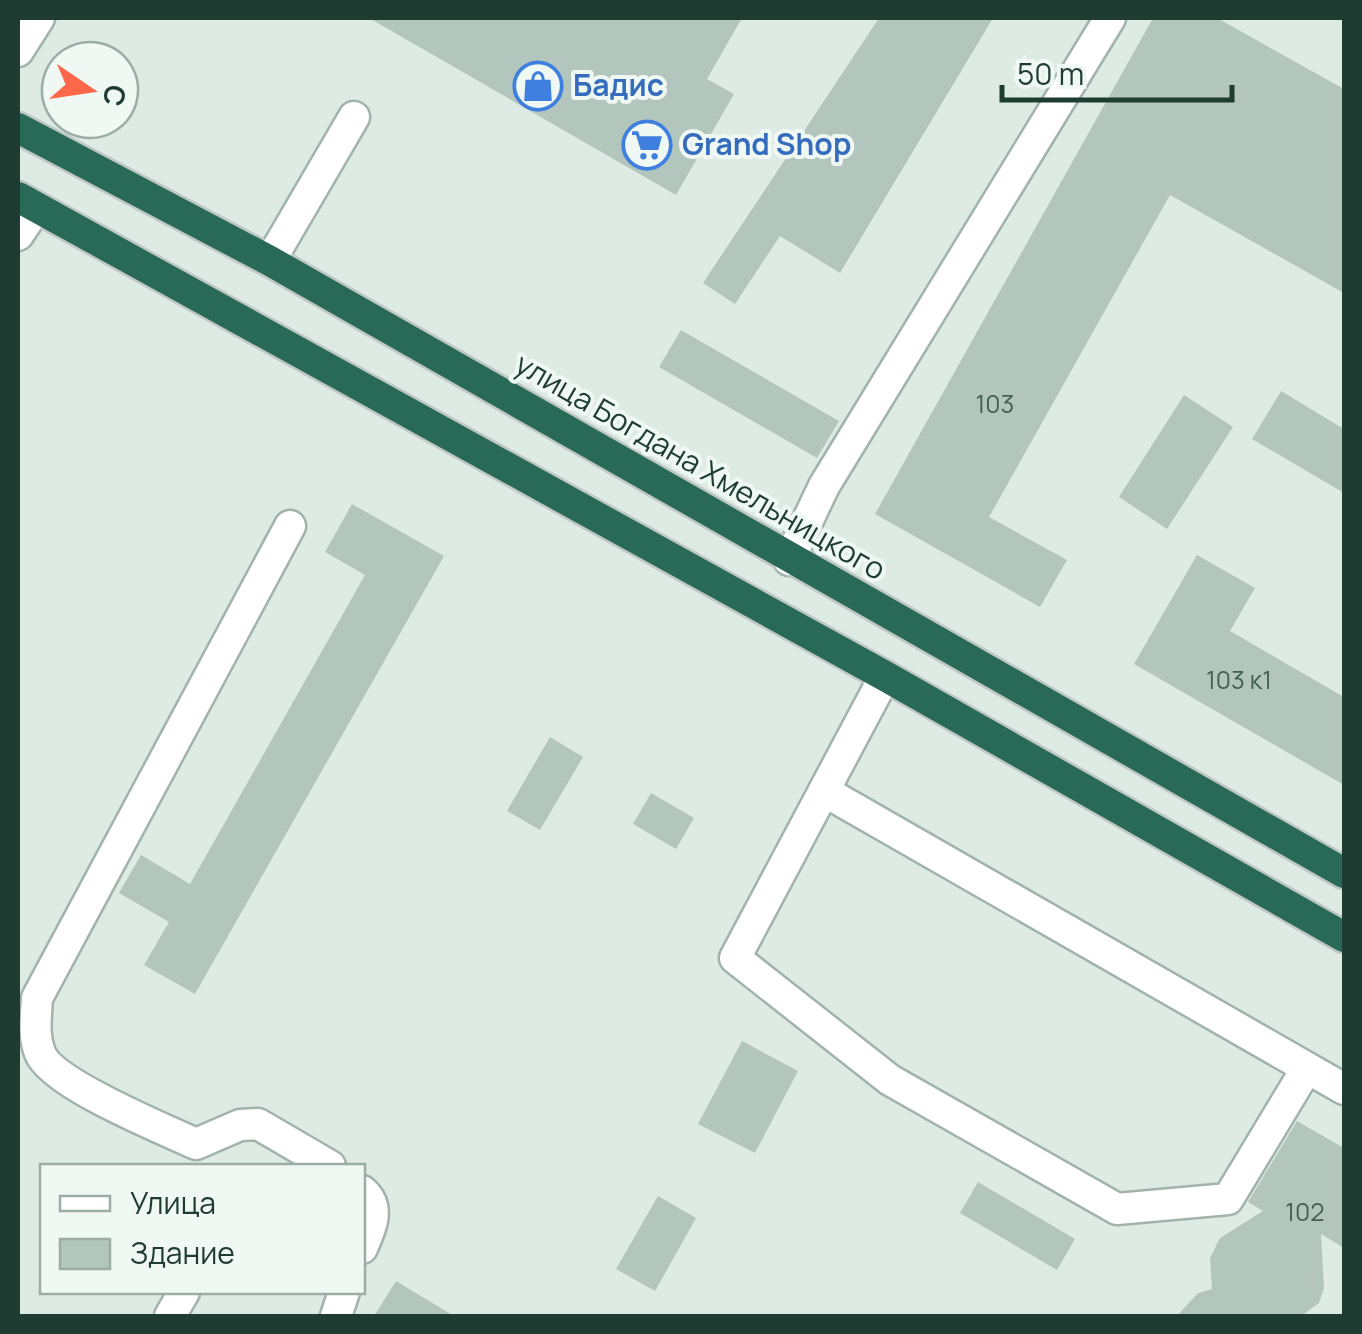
<svg xmlns="http://www.w3.org/2000/svg" width="1362" height="1334" font-family="Manrope,sans-serif">
<style>
.building{fill:#b3c6bd}
.lines{fill:none;stroke-linecap:round;stroke-linejoin:round}
.minor-casing{stroke:#a1b3ab;stroke-width:35}
.highway-casing{stroke:#c0c8c5;stroke-width:35}
.minor{stroke:#fff;stroke-width:30}
.highway{stroke:#286a57;stroke-width:30}
.labels{text-anchor:middle;stroke-width:8;stroke-linejoin:round;paint-order:stroke}
.number-label{font-size:25px;fill:#435e54}
.shop-label{font-size:30px;font-weight:bold;fill:#366cbe;stroke:#eff8f2;text-anchor:start}
.street-label{font-size:30px;fill:#1e3c31;stroke:#eff8f2}
</style>
<rect width="100%" height="100%" fill="#deebe4"/>
<g class="building">
<path d="M369 18H742L707 79 734 94 676 195Z"/>
<path d="M879 18H993L840 273 780 236 735 304 703 283Z"/>
<path d="M1153 18H1217L1344 89V293L1170 195 989 517 1067 560 1040 607 875 514Z"/>
<path d="M681 330 839 421 817 458 659 367Z"/>
<path d="M1281 391 1344 429V493L1252 439Z"/>
<path d="M1184 395 1233 427 1167 529 1119 497Z"/>
<path d="M352 504 444 556 195 994 144 965 169 922 119 893 141 855 190 884 365 575 325 552Z"/>
<path d="M1197 555 1255 588 1230 631 1344 697V785L1134 664Z"/>
<path d="M550 737 583 757 540 830 507 811Z"/>
<path d="M651 793 694 818 676 849 633 824Z"/>
<path d="M742 1041 798 1071 755 1153 698 1124Z"/>
<path d="M1297 1121 1344 1148V1248L1321 1234 1324 1288 1319 1303 1301 1316H1177L1198 1293 1212 1289 1210 1258 1220 1238 1263 1211 1248 1202Z"/>
<path d="M978 1182 1075 1239 1057 1270 960 1213Z"/>
<path d="M658 1196 696 1218 655 1291 616 1269Z"/>
<path d="M396 1281 454 1316H374Z"/>
</g>
<g class="lines">
<g class="minor-casing">
<g id="minor">
<path d="M18 51 39 18"/>
<path d="M18 235 36 208"/>
<path d="M270 261 354 117"/>
<path d="M290 526 37 998C36 1017 33 1035 40 1053 52 1084 164 1129 196 1144L240 1125 258 1124 330 1166"/>
<path d="M789 560 824 486 1110 18"/>
<path d="M885 676 735 958 890 1080 1117 1209 1228 1199 1307 1068"/>
<path d="M824 791 1344 1089"/>
<path d="M362 1191C381 1207 371 1228 362 1248"/>
<path d="M170 1316 184 1292"/>
<path d="M336 1316 344 1292"/>
</g>
</g>
<g class="highway-casing">
<g id="highway">
<path d="M18 128 270 261 1344 873"/>
<path d="M18 197 885 676 1344 937"/>
</g>
</g>
<use href="#minor" class="minor"/>
<use href="#highway" class="highway"/>
</g>
<defs>
<g id="shop-ring" transform="scale(2.5)"><circle r="9.5" fill="#eff8f2" stroke="#3f7fe0" stroke-width="1.5"/><path d="M-5-2.5h2.3a2.7 3.5 0 0 1 5.4 0H5L5.5 6h-11ZM-1.5-2.5h3a1.5 2.3 0 0 0-3 0Z" fill="#3f7fe0"/></g>
<g id="supermarket-ring" transform="scale(2.5)"><circle r="9.5" fill="#eff8f2" stroke="#3f7fe0" stroke-width="1.5"/><path d="M-6-5.5h2.5l.6 2H6L4.5 2H-2.5L-4.4-4H-6ZM-1.5 3.2a1.3 1.3 0 1 0 .1 0ZM3 3.2a1.3 1.3 0 1 0 .1 0Z" fill="#3f7fe0"/></g>
</defs>
<g fill-rule="evenodd">
<use href="#shop-ring" x="538" y="86"/>
<use href="#supermarket-ring" x="647" y="145"/>
</g>
<g class="labels">
<g class="number-label">
<text x="995" y="413">103</text>
<text x="1239" y="689">103 к1</text>
<text x="1305" y="1221">102</text>
</g>
<g class="shop-label">
<text x="573" y="96">Бадис</text>
<text x="682" y="155">Grand Shop</text>
</g>
<g class="street-label">
<text transform="translate(700 467) rotate(30)" y="10">улица Богдана Хмельницкого</text>
</g>
</g>
<rect width="1362" height="1334" fill="none" stroke="#1e3c31" stroke-width="40"/>
<rect x="40" y="1164" width="325" height="130" fill="#eff8f2" stroke="#9bada5" stroke-width="2.5"/>
<rect x="60" y="1196" width="50" height="15" fill="#ffffff" stroke="#9bada5" stroke-width="2.5"/>
<text x="130" y="1214" font-size="30" fill="#1e3c31">Улица</text>
<rect x="60" y="1239" width="50" height="30" fill="#b3c6bd" stroke="#9bada5" stroke-width="2.5"/>
<text x="130" y="1264" font-size="30" fill="#1e3c31">Здание</text>
<g transform="translate(90 90) rotate(103)"><circle r="48" fill="#eff8f2" stroke="#9bada5" stroke-width="2.5"/>
<path d="M0-8L18 38L0 25L-18 38Z" fill="#fd674a"/>
<text y="-15" font-size="28" font-weight="bold" text-anchor="middle" fill="#1e3c31">С</text>
</g>
<path d="M1002 85v15h230v-15" fill="none" stroke="#1e3c31" stroke-width="5"/>
<text x="1017" y="85" font-size="30" fill="#1e3c31" stroke="#eff8f2" stroke-width="8" paint-order="stroke">50 m</text>
</svg>
